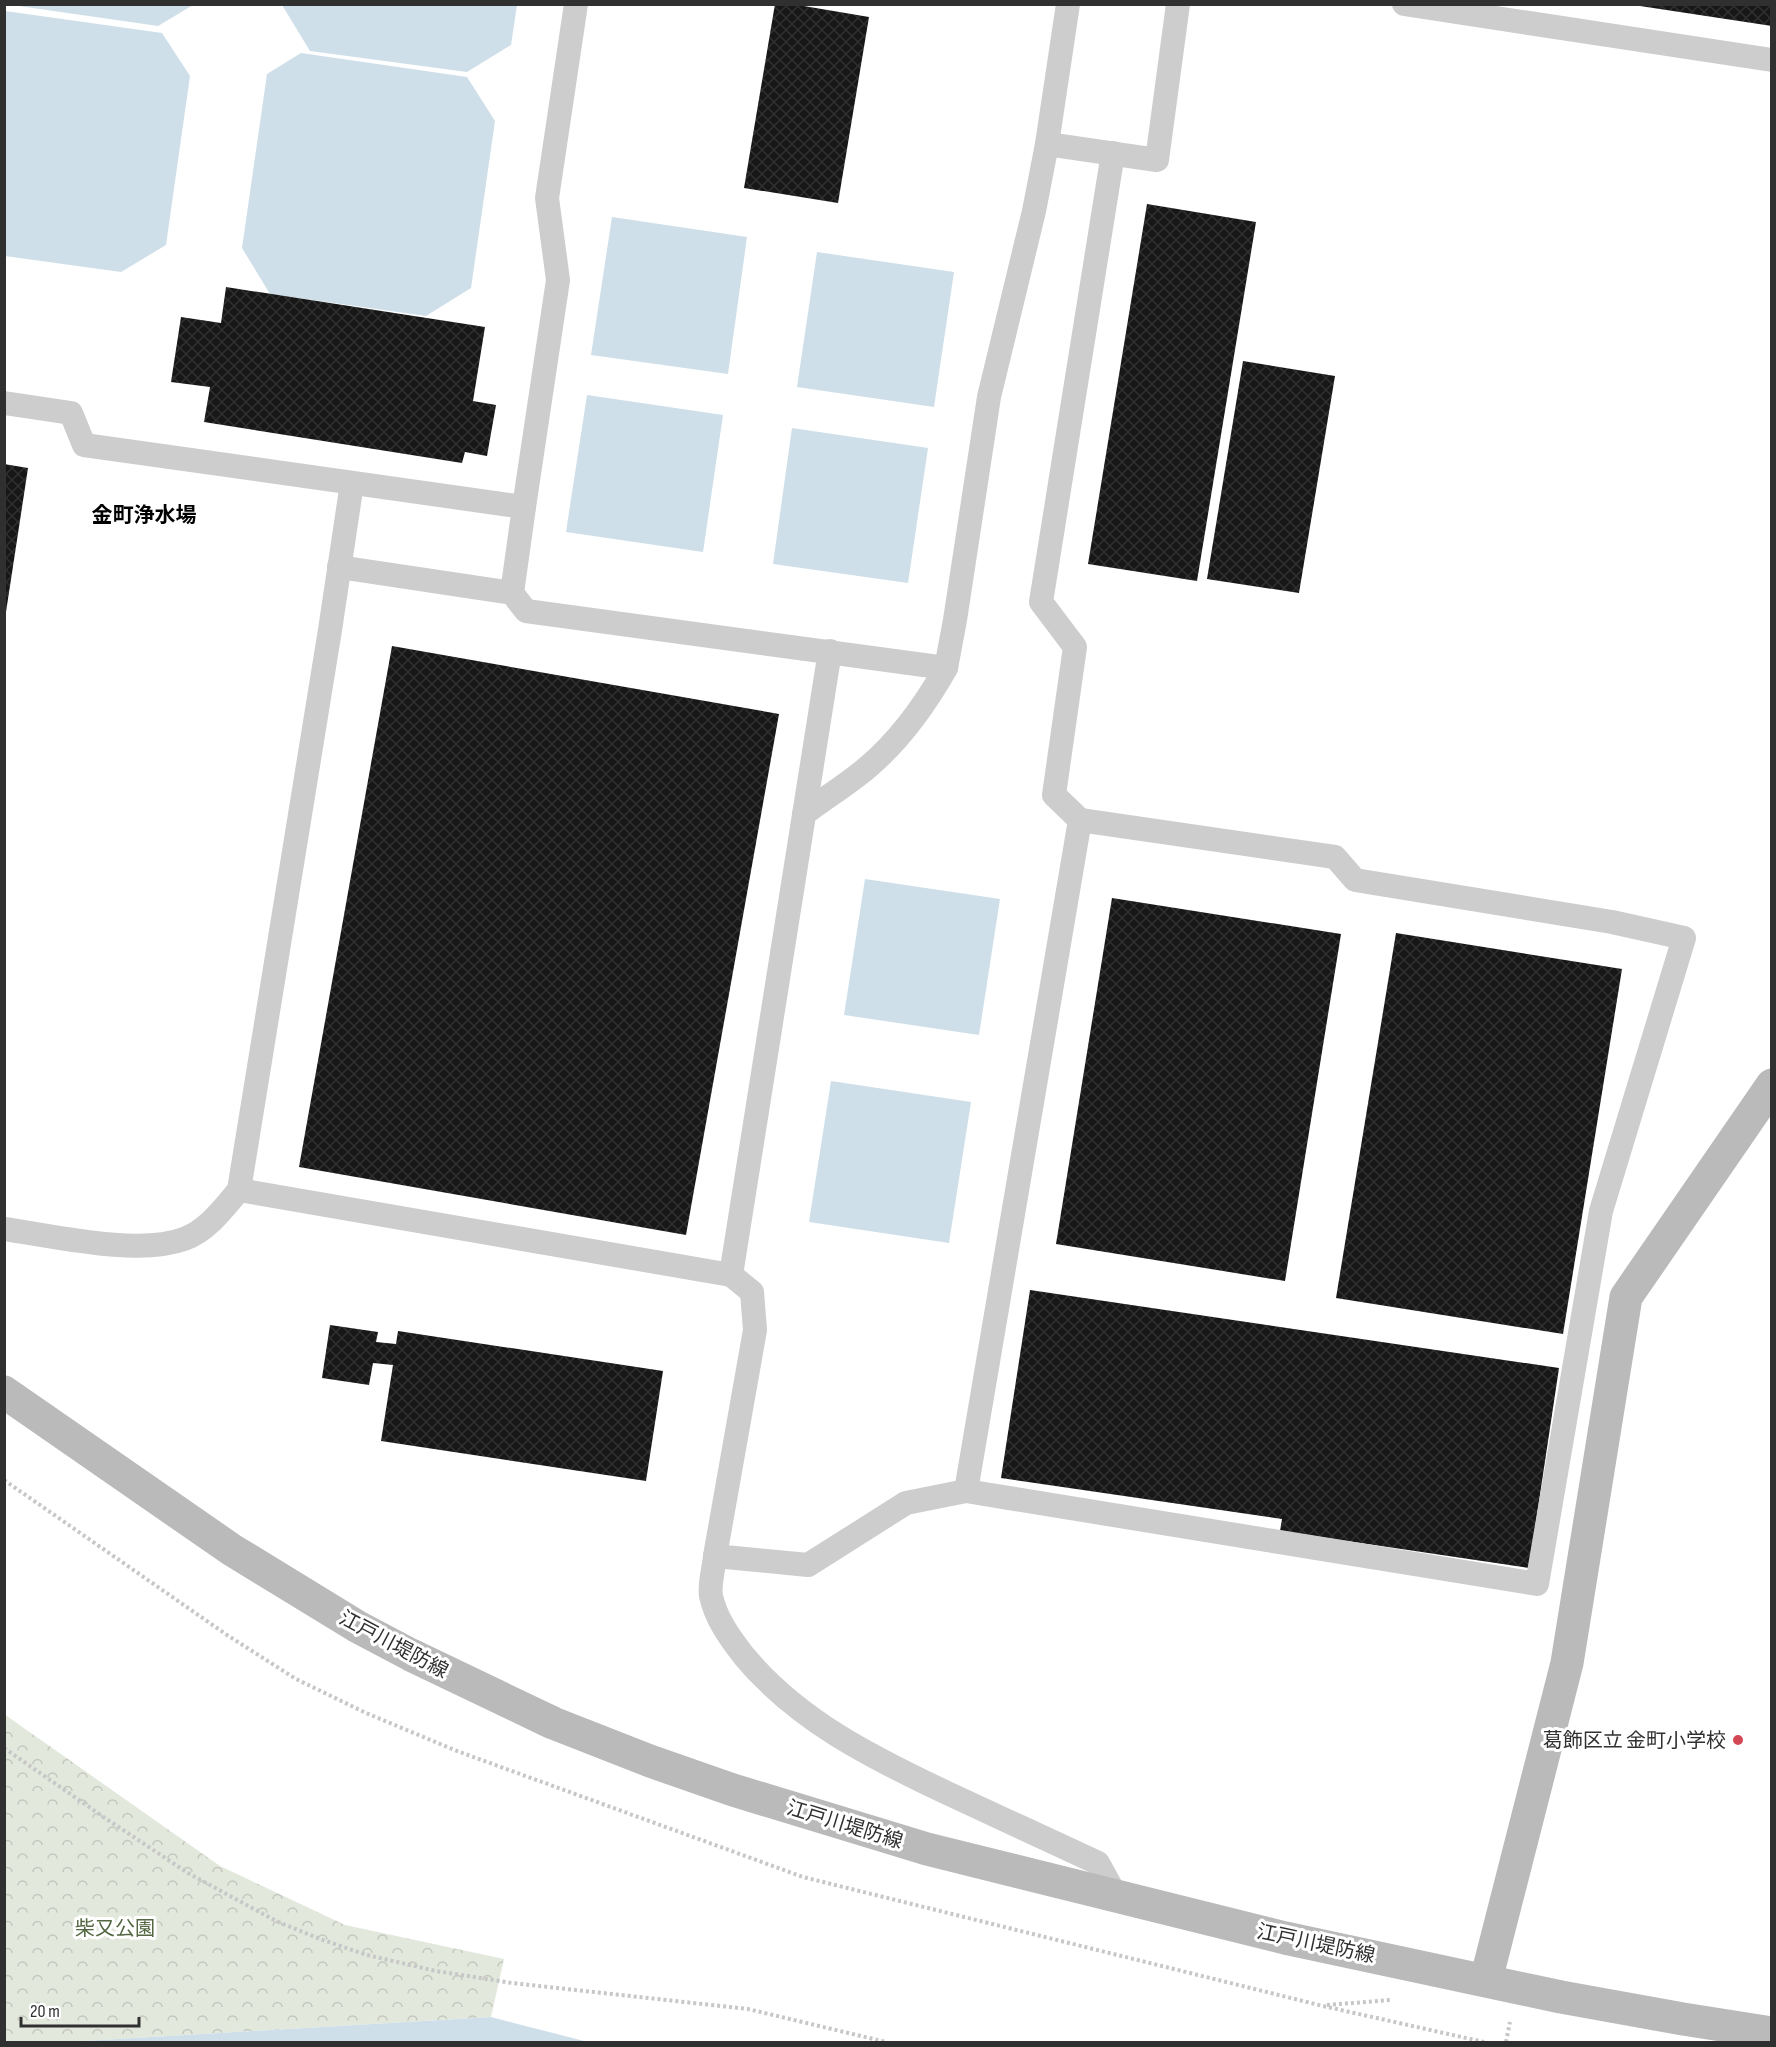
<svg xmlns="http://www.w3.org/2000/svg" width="1776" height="2047" font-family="'Sofia Sans Condensed','Noto Sans JP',sans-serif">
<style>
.park{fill:url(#park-crowns)}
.water{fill:#cedfe9}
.building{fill:url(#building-cross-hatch)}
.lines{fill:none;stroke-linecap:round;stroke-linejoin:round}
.path{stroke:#c7c7c7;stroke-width:4;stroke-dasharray:3 3;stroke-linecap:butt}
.lane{stroke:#cdcdcd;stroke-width:24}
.secondary{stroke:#bababa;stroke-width:33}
.poi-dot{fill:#d14754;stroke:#fff;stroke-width:2}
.labels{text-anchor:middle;stroke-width:6;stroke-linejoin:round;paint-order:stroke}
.street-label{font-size:20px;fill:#303030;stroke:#fff}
.poi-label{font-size:20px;fill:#303030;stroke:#fff;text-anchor:end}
.park-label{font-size:20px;fill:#546742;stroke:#fff}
.neighbourhood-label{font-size:21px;font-weight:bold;fill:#000;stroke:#fff}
</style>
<defs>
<pattern id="park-crowns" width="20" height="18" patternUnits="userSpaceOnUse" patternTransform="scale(1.5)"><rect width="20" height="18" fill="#e3e8dd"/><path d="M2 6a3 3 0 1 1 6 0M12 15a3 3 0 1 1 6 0" fill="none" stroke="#c3c7be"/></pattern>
<pattern id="building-cross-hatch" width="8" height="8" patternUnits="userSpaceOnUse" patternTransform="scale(1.5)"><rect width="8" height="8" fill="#171717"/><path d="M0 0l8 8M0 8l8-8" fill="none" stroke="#303030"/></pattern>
</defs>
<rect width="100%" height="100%" fill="#fff"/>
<path class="park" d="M4 1714 220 1866 345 1925 504 1959 491 2017 66 2042H5Z"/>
<g class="water">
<path d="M5 4H193V5L158 26Z"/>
<path d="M282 5V4L517 5 511 45 467 72 310 51Z"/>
<path d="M5 11 162 33 190 76 166 245 121 272 5 256Z"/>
<path d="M301 53 467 77 495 121 471 288 426 316 270 294 242 248 267 74Z"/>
<path d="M612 217 747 237 728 374 591 355Z"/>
<path d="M817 252 954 272 934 407 797 387Z"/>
<path d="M587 395 723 415 703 552 566 532Z"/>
<path d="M792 428 928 448 908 583 773 564Z"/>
<path d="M865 879 1000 899 979 1035 844 1015Z"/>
<path d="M831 1081 971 1102 949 1243 809 1222Z"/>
<path d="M491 2017 588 2042H66Z"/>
</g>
<g class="building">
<path d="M775 4H792L869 17 838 203 744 188Z"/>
<path d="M1640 4H1772V26L1640 6Z"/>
<path d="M1147 204 1256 222 1197 581 1088 564Z"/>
<path d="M226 287 485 327 473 401 496 405 487 456 465 452 462 463 204 422 210 387 171 382 181 317 221 323Z"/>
<path d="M1243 361 1335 376 1299 593 1207 579Z"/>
<path d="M4 464 28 468 6 612H4Z"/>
<path d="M392 646 779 714 686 1235 299 1167Z"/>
<path d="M1112 898 1341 934 1285 1281 1056 1244Z"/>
<path d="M1396 933 1622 969 1563 1334 1336 1298Z"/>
<path d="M1030 1290 1559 1368 1529 1568 1280 1531 1282 1519 1001 1478Z"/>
<path d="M330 1325 378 1332 376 1342 396 1344 398 1331 663 1371 646 1481 381 1441 393 1365 373 1363 369 1385 322 1378Z"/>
</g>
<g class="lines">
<g class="path">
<path d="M4 1480 227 1635 296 1679 366 1713 457 1751 803 1877 1323 2006 1484 2042"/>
<path d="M4 1748 102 1816 188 1873 276 1921 320 1939 367 1955 436 1971 512 1983 748 2009 886 2042"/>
<path d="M1327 2005 1391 2000"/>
<path d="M1506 2042 1510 2022"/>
</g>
<g class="lane">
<path d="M1404 4 1772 60"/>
<path d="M1047 144 1068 4"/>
<path d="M4 403 71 413 84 445 524 507 512 593"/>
<path d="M524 507 558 280 547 198 576 4"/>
<path d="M339 567 512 593 526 611 946 668 955 620 989 397 1034 211 1047 144 1157 160 1178 4"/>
<path d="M804 814C825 798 848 784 868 767 901 739 925 705 946 668"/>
<path d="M239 1190 731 1275 752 1292 755 1330 715 1556 808 1565 906 1503 966 1491 1537 1584 1601 1211 1684 938 1612 922 1355 880 1335 857 1080 820"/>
<path d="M4 1229C54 1236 138 1256 184 1239 207 1231 224 1208 239 1190L330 630 352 483"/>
<path d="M731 1275 830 651"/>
<path d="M966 1491 1080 820 1054 795 1075 647 1041 602 1113 153"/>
<path d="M715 1556C714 1568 709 1584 711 1596 716 1619 730 1638 744 1656 797 1720 871 1757 945 1792 996 1816 1047 1839 1098 1863L1115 1894"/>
</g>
<g class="secondary">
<path d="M4 1392 232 1550 358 1627 411 1655 553 1723 650 1761 733 1790 927 1849 1285 1938 1561 1997 1683 2019 1772 2033"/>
<path d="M1486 1980 1567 1663 1626 1297 1772 1085"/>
</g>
</g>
<circle class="poi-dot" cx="1738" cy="1740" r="6"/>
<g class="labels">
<g class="street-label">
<text transform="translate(394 1644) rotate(28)" y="7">江戸川堤防線</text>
<text transform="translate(845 1824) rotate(17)" y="7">江戸川堤防線</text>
<text transform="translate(1316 1943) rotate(12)" y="7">江戸川堤防線</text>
</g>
<g class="poi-label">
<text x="1726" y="1747">葛飾区立 金町小学校</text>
</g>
<g class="park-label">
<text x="115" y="1935">柴又公園</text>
</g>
<g class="neighbourhood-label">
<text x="144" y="522">金町浄水場</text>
</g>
</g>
<rect width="1776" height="2047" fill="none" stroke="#303030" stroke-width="12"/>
<path d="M21 2017v9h118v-9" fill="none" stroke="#303030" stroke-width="3"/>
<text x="30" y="2017" font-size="18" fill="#303030" stroke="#ffffff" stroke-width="4.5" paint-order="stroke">20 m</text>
</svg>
